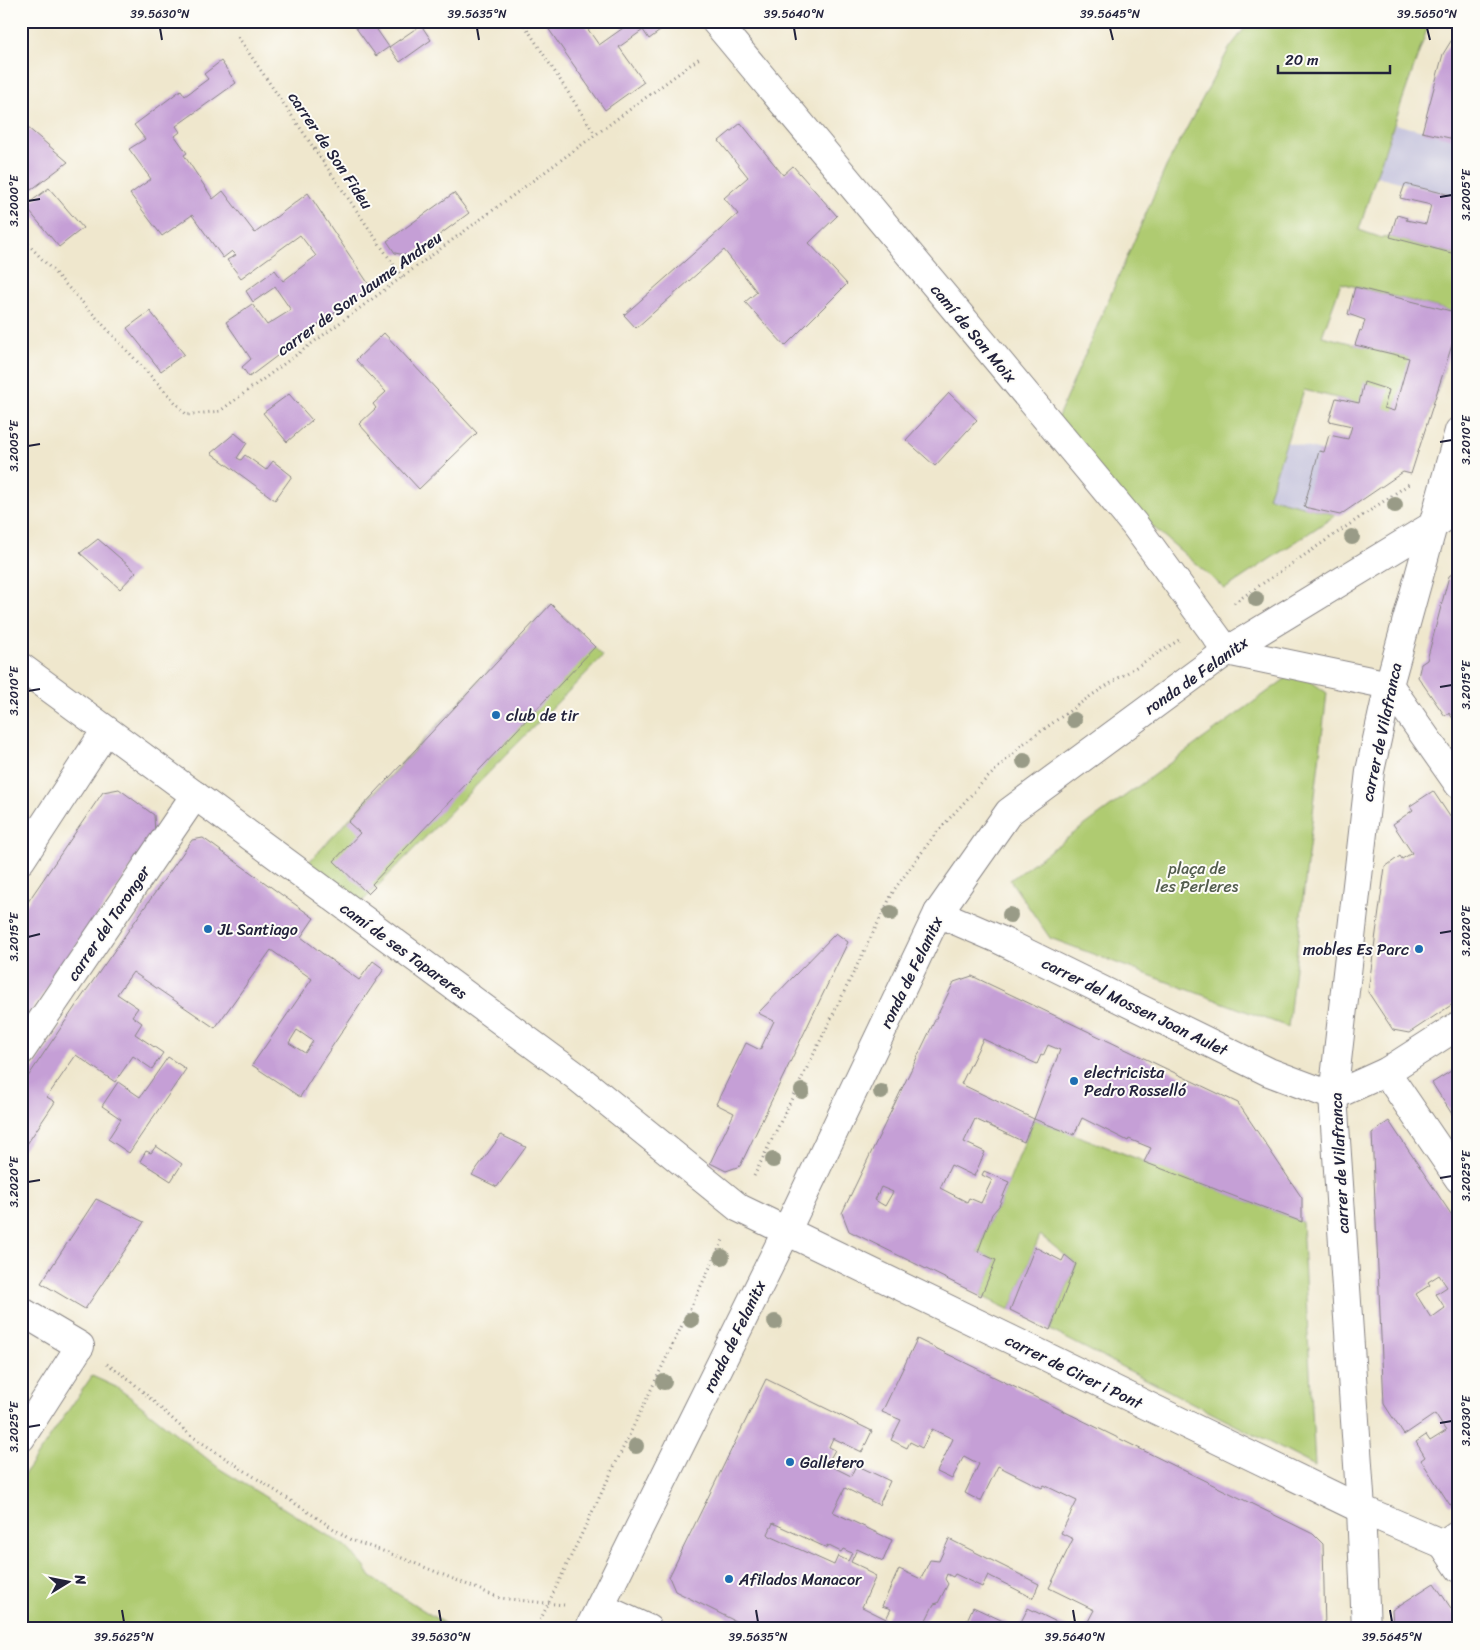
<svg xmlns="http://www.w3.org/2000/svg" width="1480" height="1650" font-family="Sriracha,sans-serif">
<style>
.industrial{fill:#c3c1db}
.green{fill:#afcb71;stroke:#687656}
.building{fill:#c59fd6;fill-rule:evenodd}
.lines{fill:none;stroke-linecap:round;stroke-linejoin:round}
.minor-casing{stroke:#888484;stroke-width:30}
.secondary-casing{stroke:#888484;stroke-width:30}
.path{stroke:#888484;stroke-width:3;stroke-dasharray:1 4;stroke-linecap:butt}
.minor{stroke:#fff;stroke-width:28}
.secondary{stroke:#fff;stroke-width:28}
.tree{fill:#999b87}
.ticks{fill:none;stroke:#22223b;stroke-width:2}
.poi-dot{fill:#1f6fb2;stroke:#fdfcf7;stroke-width:2}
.labels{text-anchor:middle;stroke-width:4;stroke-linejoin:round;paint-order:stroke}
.street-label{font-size:16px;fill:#22223b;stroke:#fdfcf7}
.poi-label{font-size:16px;fill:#22223b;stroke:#fdfcf7;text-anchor:start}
.park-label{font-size:16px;fill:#535d4e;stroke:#fdfcf7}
.neatline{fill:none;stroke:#22223b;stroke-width:2}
.ticks-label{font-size:12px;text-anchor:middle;fill:#22223b}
</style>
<rect width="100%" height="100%" fill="#fdfcf7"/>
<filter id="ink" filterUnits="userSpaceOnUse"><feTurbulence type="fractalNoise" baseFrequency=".02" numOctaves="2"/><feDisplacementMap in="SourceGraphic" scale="10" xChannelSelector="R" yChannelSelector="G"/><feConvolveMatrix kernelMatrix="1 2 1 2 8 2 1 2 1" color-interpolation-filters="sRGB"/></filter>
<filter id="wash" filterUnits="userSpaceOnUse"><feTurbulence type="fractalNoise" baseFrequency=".0096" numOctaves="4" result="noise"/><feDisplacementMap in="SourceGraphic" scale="20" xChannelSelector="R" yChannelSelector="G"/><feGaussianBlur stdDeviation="1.12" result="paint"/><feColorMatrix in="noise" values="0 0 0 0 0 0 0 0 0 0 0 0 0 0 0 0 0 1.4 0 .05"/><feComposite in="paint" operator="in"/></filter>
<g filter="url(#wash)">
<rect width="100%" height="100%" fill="#efe7cd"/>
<g class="industrial">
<path d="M1395 124 1459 140V197L1376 176Z"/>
<path d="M1286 442 1403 472 1340 515 1304 507 1268 497Z"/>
</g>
<g class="green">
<path d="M1250 21H1430L1376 176 1359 230 1382 238 1390 237 1459 255V313L1341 283 1322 336 1445 367 1428 420 1304 390 1268 497 1336 515 1225 589 1137 513 1057 419 1166 167 1229 49Z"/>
<path d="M551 604 603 656 362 902 307 864Z"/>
<path d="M1296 671 1327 693 1288 1027 1050 938 1010 880Z"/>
<path d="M1034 1119 1302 1222 1315 1466 1050 1330 1076 1264 1040 1235 1010 1310 981 1296 996 1260 978 1252 992 1214 999 1206Z"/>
<path d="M92 1376 116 1387 130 1397 220 1469 345 1546 364 1566 371 1577 453 1629H21V1479Z"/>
</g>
<g id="blocks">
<g class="building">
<path d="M351 21H371L389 47 421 25 431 40 400 62 389 47 376 56Z"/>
<path d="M543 21H582L599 45 633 21H670L671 23 649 39 643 30 619 47 644 82 605 110Z"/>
<path d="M1459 22V140L1422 132 1443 54 1456 33 1453 30Z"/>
<path d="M221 61 236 83 176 126 180 132 175 136 187 153 184 155 213 199 223 191 255 233 308 193 370 286 249 377 242 367 251 359 226 322 252 304 267 325 291 310 275 287 253 302 246 291 275 270 283 281 316 256 300 235 241 278 227 260 236 255 232 251 223 258 192 215 162 236 130 194 151 179 129 149 145 139 134 125 181 90 185 96 208 79 204 74Z"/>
<path d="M741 123 783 175 793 166 837 216 809 243 847 284 785 346 745 302 757 292 724 250 636 328 624 315 738 214 724 198 748 177 719 141Z"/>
<path d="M27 127 68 162 31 190 21 178V133Z"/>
<path d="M1405 184 1459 197V255L1390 237 1397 215 1407 218 1406 220 1426 224 1431 205 1400 198Z"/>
<path d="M49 188 83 228 59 247 25 206Z"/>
<path d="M454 193 469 213 411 256 395 253 387 241Z"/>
<path d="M1355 287 1459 313V323L1411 474 1403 472 1340 515 1304 507 1319 451 1324 452 1329 435 1348 439 1352 426 1329 421 1336 398 1359 403 1364 382 1389 390 1384 408 1394 411 1409 358 1355 345 1360 330 1362 331 1365 320 1348 314Z"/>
<path d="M150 311 184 354 161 371 127 328Z"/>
<path d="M384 333 477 433 419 489 359 424 376 408 373 404 386 392 356 360Z"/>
<path d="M949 393 977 420 935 466 906 440Z"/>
<path d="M289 394 312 420 287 442 263 413Z"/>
<path d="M235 433 247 443 237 458 241 460 245 455 266 470 273 461 292 476 275 500 211 453Z"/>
<path d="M98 539 136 572 120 589 80 553Z"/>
<path d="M1459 569V727L1449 713 1445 716 1418 677 1421 664 1427 660 1449 576Z"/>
<path d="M551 604 595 647 372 884 375 887 368 894 334 861 360 833 348 822Z"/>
<path d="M119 789 154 815 155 834 21 1025V912L103 792Z"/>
<path d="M1433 791 1459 830V1000L1409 1033 1393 1030 1368 992 1385 867 1400 856 1402 859 1412 853 1393 824 1413 810 1410 806Z"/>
<path d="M203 838 314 918 301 937 327 957 359 980 373 961 384 969 321 1063 300 1097 252 1065 312 979 271 950 215 1028 133 972 117 994 138 1008 132 1016 142 1023 135 1034 163 1053 152 1069 133 1056 115 1082 76 1055 47 1097 55 1102 23 1150 21 1149V1087L81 998 192 840ZM297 1030 313 1041 305 1053 289 1043Z"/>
<path d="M836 933 848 942 740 1166 726 1171 710 1163 734 1113 716 1104 746 1043 760 1050 774 1021 758 1013Z"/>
<path d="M972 976 1238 1103 1302 1198V1222L1144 1162 1151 1148 1129 1139 1128 1141 1082 1118 1074 1135 1034 1119 1060 1050 1048 1045 1043 1056 1041 1055 1037 1064 983 1039 961 1084 1034 1119 1024 1142 975 1119 964 1142 985 1152 974 1176 951 1165 940 1188 967 1202 969 1198 981 1203 992 1180 982 1175 984 1171 1009 1182 999 1206 992 1214 978 1252 996 1260 981 1296 849 1231 842 1213 937 1016 954 982ZM881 1187 893 1192 885 1206 875 1200Z"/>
<path d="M168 1057 186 1069 129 1153 108 1139 121 1119 102 1106 118 1082 140 1097Z"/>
<path d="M1459 1066V1125L1432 1083Z"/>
<path d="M1389 1121 1459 1226V1499L1450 1505 1421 1460 1425 1457 1416 1442 1426 1435 1430 1441 1446 1431 1435 1414 1404 1435 1384 1404 1372 1133ZM1439 1275 1447 1287 1436 1294 1445 1308 1431 1318 1416 1294 1430 1285 1428 1282Z"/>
<path d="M501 1135 526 1147 497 1187 472 1175Z"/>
<path d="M156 1146 182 1164 171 1181 140 1161 146 1151 151 1153Z"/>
<path d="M96 1199 144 1222 85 1309 41 1283Z"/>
<path d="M1035 1247 1062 1261 1065 1255 1076 1264 1050 1330 1010 1310Z"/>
<path d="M917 1339 1313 1534 1323 1544 1325 1629H1084L1094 1610 1049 1588 1073 1539 1061 1533 1077 1501 1044 1485 1042 1488 998 1466 981 1501H980L965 1493 979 1464 964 1456 952 1479 937 1472 953 1439 932 1429 922 1448 910 1442 907 1448 891 1440 901 1420 882 1412Z"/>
<path d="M766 1379 872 1431 862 1452 833 1438 829 1447 835 1450 827 1464 851 1476 856 1465 890 1481 879 1505 845 1488 833 1512 892 1540 883 1561 857 1549 851 1562 866 1569V1571L876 1576 862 1607 886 1619 891 1609 882 1606 899 1569 921 1579 930 1560 939 1561 949 1539 1039 1584 1033 1598 988 1575 982 1587 955 1574 953 1577 947 1574 945 1579 948 1584 938 1603 934 1604 925 1622 938 1629H751L675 1591 669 1577ZM773 1523 827 1548V1545L841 1552 843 1549 852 1553 848 1561 838 1556 834 1565 770 1536 768 1534Z"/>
<path d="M1434 1583 1459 1620V1629H1393L1392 1610Z"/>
<path d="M973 1607 1018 1628 1028 1608 1071 1629H963Z"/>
</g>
</g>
</g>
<g filter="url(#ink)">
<use href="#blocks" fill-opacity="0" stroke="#888484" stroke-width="1"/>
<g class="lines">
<g class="minor-casing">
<g id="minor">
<path d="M715 21 1134 524 1227 651 1389 685"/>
<path d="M21 667 576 1076 739 1208 1361 1509 1443 1544 1459 1533"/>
<path d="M1389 685 1459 785"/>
<path d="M21 860 106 730"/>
<path d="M938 913 998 939 1269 1072 1333 1096 1386 1072 1459 1025"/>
<path d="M21 1051 195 795"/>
<path d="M1386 1072 1459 1179"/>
<path d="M21 1311 80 1346 21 1438"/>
<path d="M1443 1544 1459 1568"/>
<path d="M600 1607 648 1629"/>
<path d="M1366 1629 1361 1509 1333 1096 1370 771 1389 685 1459 431"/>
</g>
</g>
<g class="secondary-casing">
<path id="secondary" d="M589 1629 786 1232 938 913 1009 812 1227 651 1432 526 1459 508"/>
</g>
<g class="path">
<path d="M522 21 595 134"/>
<path d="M238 37 402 277"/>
<path d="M28 244 187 415 220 411 701 57"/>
<path d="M1234 603 1409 484"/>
<path d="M754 1176 894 890 936 833 982 783 1023 744 1092 695 1179 640"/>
<path d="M107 1364 129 1379 190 1435 351 1540 397 1556 500 1598 564 1605"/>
<path d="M536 1629 724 1238"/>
</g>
<use href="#minor" class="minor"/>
<use href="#secondary" class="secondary"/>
</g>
<g class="tree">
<circle cx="1395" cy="505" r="8"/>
<circle cx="1352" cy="537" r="8"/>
<circle cx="1256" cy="599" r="8"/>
<circle cx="1074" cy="720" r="8"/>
<circle cx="1024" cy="761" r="8"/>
<circle cx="891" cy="913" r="8"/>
<circle cx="1010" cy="915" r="8"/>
<circle cx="802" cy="1091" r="8"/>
<circle cx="881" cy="1092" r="8"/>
<circle cx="773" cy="1160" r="8"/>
<circle cx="722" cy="1257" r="8"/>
<circle cx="691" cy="1320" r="8"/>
<circle cx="775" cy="1322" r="8"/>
<circle cx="664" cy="1382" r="8"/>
<circle cx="636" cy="1446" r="8"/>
</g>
</g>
<path class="ticks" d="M160 28 162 40M477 28 479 40M794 28 796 40M1110 28 1113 40M1427 28 1430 40M1440 197 1452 195M28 201 40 199M1440 442 1452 440M28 446 40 444M1440 687 1452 685M28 691 40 689M1440 933 1452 931M28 937 40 934M1440 1178 1452 1176M28 1182 40 1180M1440 1423 1452 1421M28 1427 40 1425M122 1610 124 1622M439 1610 441 1622M756 1610 758 1622M1073 1610 1075 1622M1390 1610 1392 1622"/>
<g class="poi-dot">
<circle cx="496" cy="715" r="5"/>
<circle cx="208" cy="929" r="5"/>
<circle cx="1419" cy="949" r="5"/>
<circle cx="1074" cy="1081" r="5"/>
<circle cx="790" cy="1462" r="5"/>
<circle cx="729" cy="1579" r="5"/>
</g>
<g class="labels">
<g class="street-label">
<text transform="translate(331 150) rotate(56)" y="6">carrer de Son Fideu</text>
<text transform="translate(359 293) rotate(-36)" y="6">carrer de Son Jaume Andreu</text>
<text transform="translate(974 333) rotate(50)" y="6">camí de Son Moix</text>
<text transform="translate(1196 675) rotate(-35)" y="6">ronda de Felanitx</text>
<text transform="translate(1381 732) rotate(-78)" y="6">carrer de Vilafranca</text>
<text transform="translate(108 923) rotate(-56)" y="6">carrer del Taronger</text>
<text transform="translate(404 950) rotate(36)" y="6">camí de ses Tapareres</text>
<text transform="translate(911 972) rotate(-64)" y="6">ronda de Felanitx</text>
<text transform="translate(1135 1006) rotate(26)" y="6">carrer del Mossen Joan Aulet</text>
<text transform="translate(1339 1163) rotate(-93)" y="6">carrer de Vilafranca</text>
<text transform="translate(734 1336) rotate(-64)" y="6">ronda de Felanitx</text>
<text transform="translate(1074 1371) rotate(26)" y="6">carrer de Cirer i Pont</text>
</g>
<g class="poi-label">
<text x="506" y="721">club de tir</text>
<text x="218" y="935">JL Santiago</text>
<text x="1409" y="955" text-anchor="end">mobles Es Parc</text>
<text x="1084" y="1078">electricista<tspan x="1084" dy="18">Pedro Rosselló</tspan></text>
<text x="800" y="1468">Galletero</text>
<text x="739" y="1585">Afilados Manacor</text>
</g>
<g class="park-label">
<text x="1197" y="874">plaça de<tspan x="1197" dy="18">les Perleres</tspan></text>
</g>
</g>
<rect width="1480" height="1650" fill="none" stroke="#fdfcf7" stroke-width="55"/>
<g transform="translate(68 1582) rotate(80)" stroke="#fdfcf7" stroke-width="4" paint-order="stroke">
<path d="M0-4L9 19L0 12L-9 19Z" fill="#22223b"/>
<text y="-8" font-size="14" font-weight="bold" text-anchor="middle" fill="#22223b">N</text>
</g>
<path d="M1278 65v8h112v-8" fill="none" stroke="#22223b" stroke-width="2.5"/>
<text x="1285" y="65" font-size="15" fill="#22223b" stroke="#fdfcf7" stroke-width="4" paint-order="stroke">20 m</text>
<rect x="28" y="28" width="1424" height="1594" class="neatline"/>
<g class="ticks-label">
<text x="160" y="18">39.5630°N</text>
<text x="477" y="18">39.5635°N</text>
<text x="794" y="18">39.5640°N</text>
<text x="1110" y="18">39.5645°N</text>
<text x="1427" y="18">39.5650°N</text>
<text transform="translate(1466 195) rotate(-90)" y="4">3.2005°E</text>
<text transform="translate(14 201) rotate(-90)" y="4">3.2000°E</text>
<text transform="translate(1466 440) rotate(-90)" y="4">3.2010°E</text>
<text transform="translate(14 446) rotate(-90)" y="4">3.2005°E</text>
<text transform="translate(1466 685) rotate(-90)" y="4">3.2015°E</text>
<text transform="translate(14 691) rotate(-90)" y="4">3.2010°E</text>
<text transform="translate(1466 931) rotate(-90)" y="4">3.2020°E</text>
<text transform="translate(14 937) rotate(-90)" y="4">3.2015°E</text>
<text transform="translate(1466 1176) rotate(-90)" y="4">3.2025°E</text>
<text transform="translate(14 1182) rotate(-90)" y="4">3.2020°E</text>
<text transform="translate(1466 1421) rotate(-90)" y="4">3.2030°E</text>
<text transform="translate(14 1427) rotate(-90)" y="4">3.2025°E</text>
<text x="124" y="1641">39.5625°N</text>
<text x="441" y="1641">39.5630°N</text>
<text x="758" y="1641">39.5635°N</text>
<text x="1075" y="1641">39.5640°N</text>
<text x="1392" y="1641">39.5645°N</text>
</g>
</svg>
